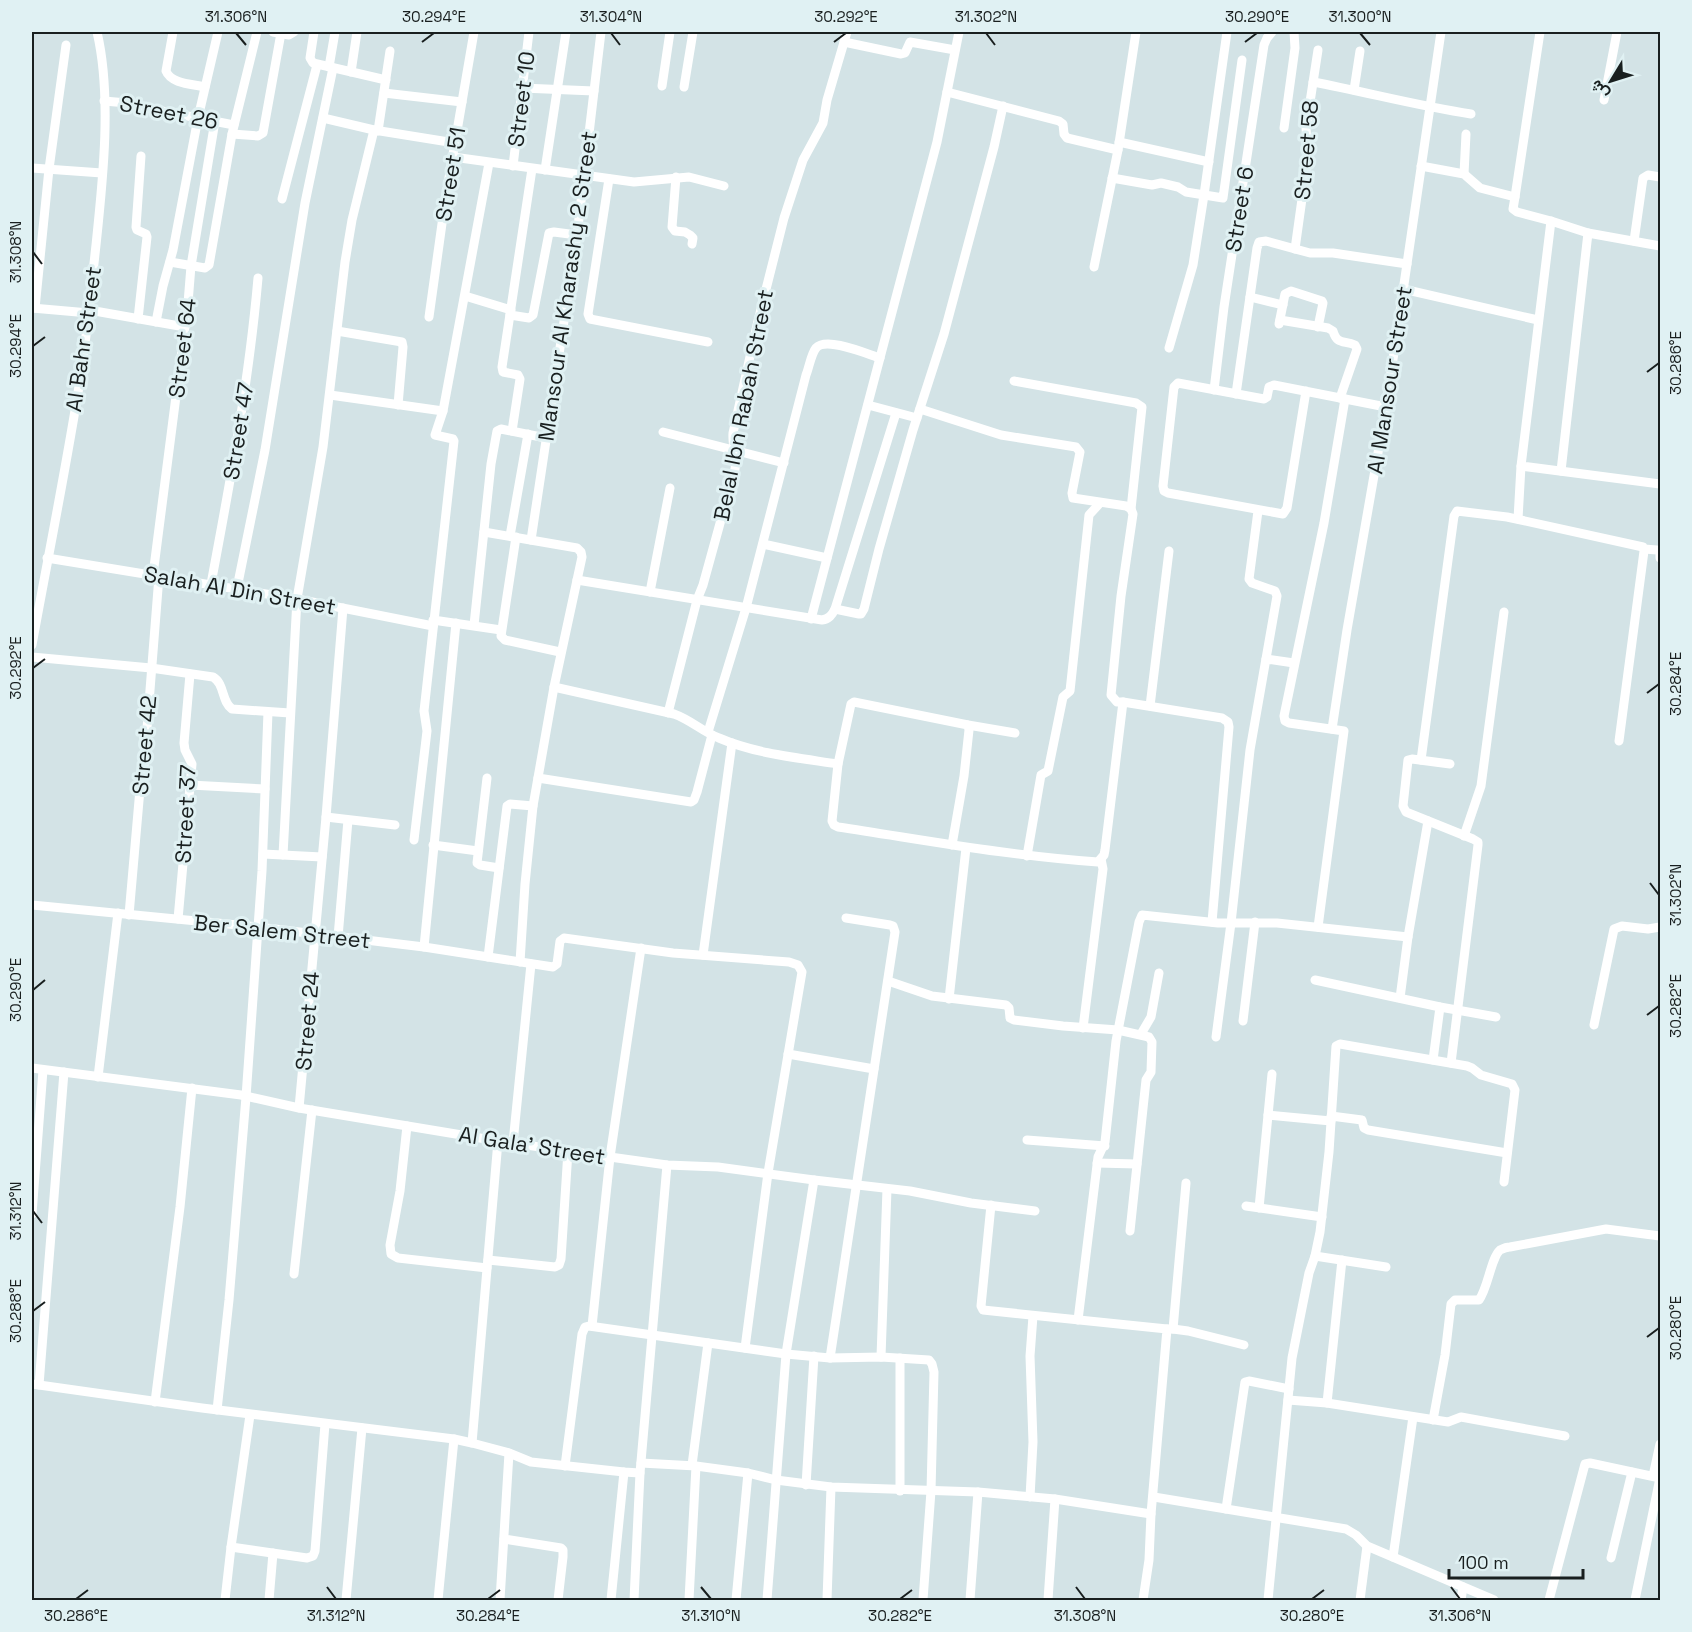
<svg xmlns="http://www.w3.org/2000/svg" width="1692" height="1632" font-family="'Space Grotesk',Vazirmatn,sans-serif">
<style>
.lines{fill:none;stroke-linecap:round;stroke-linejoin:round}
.minor{stroke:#fff;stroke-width:9}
.ticks{fill:none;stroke:#191f1f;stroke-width:2}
.labels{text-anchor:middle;stroke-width:6;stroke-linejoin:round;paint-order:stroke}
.street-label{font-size:22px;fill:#191f1f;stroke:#e0f1f3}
.neatline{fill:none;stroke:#191f1f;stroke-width:2}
.ticks-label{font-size:15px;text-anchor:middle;fill:#191f1f}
</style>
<rect width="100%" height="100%" fill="#d3e3e6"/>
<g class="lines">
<g class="minor">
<path d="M173 32 166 71C171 84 193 84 205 87"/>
<path d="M273 32 289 35 294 32"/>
<path d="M314 32 310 58 313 63 386 80"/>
<path d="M844 42 901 54 905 53 910 42 955 50"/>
<path d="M329 67 335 32"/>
<path d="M351 72 357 32"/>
<path d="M1313 82C1366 92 1418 106 1471 114"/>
<path d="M662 86 670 32"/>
<path d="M684 87 693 32"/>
<path d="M522 88 594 91"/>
<path d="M1354 90 1360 51"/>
<path d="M947 92 1059 121 1063 124 1064 134 1067 138 1118 150"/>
<path d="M384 93 462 102"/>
<path d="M1604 100 1617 32"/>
<path d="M104 101 127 103 136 106 234 125"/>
<path d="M323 118 374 130 455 143"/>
<path d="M1284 128 1295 48 1294 32"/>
<path d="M378 131 390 51"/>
<path d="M232 134 258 136 263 133 281 33"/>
<path d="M1119 142 1209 162"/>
<path d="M453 157 634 182 689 177 724 186"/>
<path d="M513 166 529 32"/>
<path d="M1421 166 1464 174 1480 188 1515 197 1513 209 1517 212 1551 221 1588 233 1660 246"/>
<path d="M32 168 102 173"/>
<path d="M545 170 566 32"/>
<path d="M1464 174 1466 134"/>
<path d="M676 177 672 227 675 231 685 232 690 235 693 238 692 244"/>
<path d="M1112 178 1152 185 1161 183 1178 187 1186 192 1223 198 1242 60"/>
<path d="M609 179 588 314 590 319 708 342"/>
<path d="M1515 197 1540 32"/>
<path d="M282 199 317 65"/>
<path d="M1551 221 1521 466 1660 484"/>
<path d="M1634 241 1643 178 1648 175 1660 177"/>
<path d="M1295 249 1308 156 1306 128 1318 50"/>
<path d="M170 262 205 268 209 265 232 134 257 32"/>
<path d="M1094 267 1118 150 1136 32"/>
<path d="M1403 289 1538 320"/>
<path d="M465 296 511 310"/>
<path d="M1250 297 1283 305"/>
<path d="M32 308 89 313"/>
<path d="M35 308 49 169 66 45"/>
<path d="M89 310 185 327"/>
<path d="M510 315 529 318 533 315 549 233 554 232 577 235"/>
<path d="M429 317 446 195 474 32"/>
<path d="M138 319 147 237 146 234 137 230 136 227 141 156"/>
<path d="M1280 320 1328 328 1333 331C1337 345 1344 340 1355 345L1357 349 1340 398"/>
<path d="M156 322 163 286 173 250 198 118 218 32"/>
<path d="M1279 324 1285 294 1291 291 1322 301 1323 303 1318 327"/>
<path d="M337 331 402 342 403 347 398 405"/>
<path d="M1169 348 1193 265 1204 195 1227 32"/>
<path d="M1014 381 1136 403 1142 407 1131 509"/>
<path d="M1214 390 1224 307 1264 45 1267 38 1272 32"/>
<path d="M1306 391 1287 508 1283 514 1168 493 1164 491 1163 486 1174 387 1178 383 1264 399 1267 397 1269 387 1274 385 1386 407"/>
<path d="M1236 394 1257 248 1259 242 1266 241 1310 253H1333L1407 264"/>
<path d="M330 395 443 411"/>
<path d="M868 405 917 418"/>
<path d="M920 409 1001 435 1076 447 1080 452 1072 493 1073 498 1126 506 1131 509 1133 514 1121 596 1111 695 1117 702H1123"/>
<path d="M512 431 520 379 518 375 503 372 502 367 532 169"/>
<path d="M663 432 784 463"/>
<path d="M1561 471 1588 233"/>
<path d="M1518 519 1521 466"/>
<path d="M484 532 577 548 581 552 582 557 554 687 674 714C691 720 703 732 719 738 756 754 799 758 838 764"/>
<path d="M510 536 528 434"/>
<path d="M516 537 501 636 505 640 560 652"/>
<path d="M531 540 577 235 601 32"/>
<path d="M763 544 827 558"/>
<path d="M1644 549 1657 550 1660 552V558"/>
<path d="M47 558 297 599 433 626"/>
<path d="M153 575 188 303 191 266 215 121"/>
<path d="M577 580 822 620C829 619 832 615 835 609L896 413"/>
<path d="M211 584C230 483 249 381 258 278"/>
<path d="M237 588 265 450 305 203 333 68"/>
<path d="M650 592 670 488"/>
<path d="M835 609 859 614H861L864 609 879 549 913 430 944 334 994 147 1003 106"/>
<path d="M811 619 937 142 959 32"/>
<path d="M433 620 501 630"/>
<path d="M474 625 491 464 497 431 501 429 546 438"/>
<path d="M32 645C48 557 66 469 80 380 87 335 91 290 96 245 103 179 112 96 97 32"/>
<path d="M32 657 151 668 213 677C225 684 221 701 232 709L290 713"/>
<path d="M1266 659 1294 663"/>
<path d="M1150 706 1169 551"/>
<path d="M668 713 697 600 703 585 735 469C737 457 732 445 733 433L757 325 784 218 803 160 823 123 827 100 847 32"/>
<path d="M1332 729 1347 630 1386 407 1441 32"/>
<path d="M708 732 746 608 806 375C809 368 811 354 816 348 826 336 867 354 880 358"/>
<path d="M1015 733 968 725 854 702 851 704 838 764 832 821 834 825 838 827C925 840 1010 856 1098 862L1104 855 1105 850 1123 702 1222 718 1228 722 1229 727 1212 922"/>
<path d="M1421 760 1454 516 1457 511 1507 517 1643 547 1644 551 1619 741"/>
<path d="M1450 764 1412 759 1408 760 1403 806 1406 812 1473 839 1478 842V845L1451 1063"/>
<path d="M487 778 477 863 480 865 499 868"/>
<path d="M538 778 691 802 694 800 697 792 712 735"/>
<path d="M190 785 265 789"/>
<path d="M326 817 395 825"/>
<path d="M1464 836 1481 786 1504 612"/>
<path d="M414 840 427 731 424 711 454 441 453 439 435 435 443 411 489 163"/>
<path d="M433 845 478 851"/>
<path d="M952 845 964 776 969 730 968 725"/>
<path d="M263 854 322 857"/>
<path d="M283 855 297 599 323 447 345 262 352 220 374 130"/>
<path d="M1027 856 1041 775 1048 771 1063 697 1070 691 1089 515 1100 503"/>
<path d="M32 905 258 927 424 947 553 967 557 964 560 941 564 938 673 953 789 962 798 965 802 972 768 1173 745 1348"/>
<path d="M129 915 140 789 144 766 159 576"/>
<path d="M178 919 192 764 185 750 184 743 190 674"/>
<path d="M1318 927 1344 731 1289 723 1285 721 1284 716 1324 523 1345 399"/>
<path d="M338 937 348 820"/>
<path d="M424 947 456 623"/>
<path d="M703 955 732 743"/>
<path d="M488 957 507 806 510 804 533 806"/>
<path d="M520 962 525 884 533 806 554 687"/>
<path d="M1315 980 1440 1007 1496 1017"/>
<path d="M888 981 932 996 1006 1005 1009 1008 1010 1018 1014 1020 1063 1026 1118 1030 1149 1037 1152 1042 1151 1072 1146 1080 1130 1231"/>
<path d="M1400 998 1408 937 1428 821"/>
<path d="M949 999 966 848"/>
<path d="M1243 1021 1255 922"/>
<path d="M1594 1025 1614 929 1622 926 1648 929 1660 927"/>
<path d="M1083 1028 1103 869 1101 859"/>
<path d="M1141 1034 1151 1017 1159 973"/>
<path d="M1216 1037 1231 923 1250 750 1277 596 1275 591 1252 583 1249 579 1258 511"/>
<path d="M788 1054 874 1069"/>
<path d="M1433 1060 1440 1007"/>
<path d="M32 1068 241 1095 299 1108 498 1141 610 1157 667 1165 718 1167 814 1180 910 1191 971 1203 1035 1211"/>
<path d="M98 1077 118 913"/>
<path d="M299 1108 326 817 343 608"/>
<path d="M1268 1115 1331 1121"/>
<path d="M1331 1116 1362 1120 1364 1128 1368 1130 1507 1153"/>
<path d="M407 1126 400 1191 390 1245 391 1254 398 1258 487 1268"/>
<path d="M1027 1140 1105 1146"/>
<path d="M513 1143 531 964"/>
<path d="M1097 1163 1137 1164"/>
<path d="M991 1205 981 1306 983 1310 1167 1329 1151 1514 1149 1560 1143 1600"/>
<path d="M1246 1206 1322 1217"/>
<path d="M1259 1208 1272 1074"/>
<path d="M32 1214 43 1070"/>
<path d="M1315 1256 1386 1267"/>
<path d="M488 1260 555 1267 559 1265 561 1259 568 1151"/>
<path d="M294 1274 312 1110"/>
<path d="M1078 1320 1098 1157 1105 1142 1116 1041 1139 922 1142 915 1218 923H1277L1408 937"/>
<path d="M592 1326 610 1157 641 948"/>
<path d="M1167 1329H1173L1186 1183"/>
<path d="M1173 1329 1188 1331 1244 1345"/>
<path d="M881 1357 887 1189"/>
<path d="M830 1358 895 932 893 926 890 925 846 918"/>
<path d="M32 1384 202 1408 454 1439 472 1443 509 1453 531 1462 624 1472 640 1473"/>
<path d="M39 1385 64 1072"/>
<path d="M1288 1400 1327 1403 1448 1422 1461 1417 1565 1436"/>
<path d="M155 1402 180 1207 192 1088"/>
<path d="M1327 1403 1342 1260"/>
<path d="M217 1410 229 1300 246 1097 262 871 268 712"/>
<path d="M1433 1420 1445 1355 1451 1304 1455 1300H1479C1488 1288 1491 1258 1500 1250 1502 1249 1508 1247 1510 1247L1606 1229 1660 1236"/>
<path d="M472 1443 498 1141"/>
<path d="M641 1463 696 1466 748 1473 776 1480 831 1487 978 1492 1055 1499 1151 1514"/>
<path d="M692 1465 708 1343"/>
<path d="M565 1466 582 1334 585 1327 589 1326 786 1354 830 1358 881 1357 929 1360 932 1364 934 1372 931 1491 923 1600"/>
<path d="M1653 1476 1660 1444"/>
<path d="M806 1485 814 1356"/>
<path d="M900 1491V1358"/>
<path d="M1030 1497 1033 1442 1030 1356 1033 1316"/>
<path d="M1154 1497 1346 1529 1356 1535 1367 1546 1494 1600"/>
<path d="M1226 1509 1245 1382 1249 1381 1289 1389"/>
<path d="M504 1539 561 1548 563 1550V1557L558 1600"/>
<path d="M231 1547 307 1558 313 1556 315 1551 325 1424"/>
<path d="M1393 1557 1413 1417"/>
<path d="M1611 1558 1632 1472"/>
<path d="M225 1600 231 1547 250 1415"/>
<path d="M269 1600 273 1553"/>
<path d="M346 1600 362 1428"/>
<path d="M438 1600 454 1439"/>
<path d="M500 1600 509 1453"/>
<path d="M611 1600 624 1472"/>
<path d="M634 1600 640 1473 667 1165"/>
<path d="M689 1600 696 1466"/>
<path d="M736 1600 748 1473"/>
<path d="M767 1600 786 1354 814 1180"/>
<path d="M827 1600 831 1487"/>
<path d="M970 1600 978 1492"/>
<path d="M1048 1600 1055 1499"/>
<path d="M1268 1600 1292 1358 1309 1273 1315 1256 1320 1232 1329 1152 1336 1046 1340 1044 1467 1066 1472 1068 1481 1075 1512 1084 1515 1090 1504 1182"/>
<path d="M1360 1600 1367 1546"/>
<path d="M1461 1600 1463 1587"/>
<path d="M1549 1600 1585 1464 1590 1463 1660 1478"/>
<path d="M1635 1600 1660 1478"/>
</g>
</g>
<path class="ticks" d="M236 33 246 45M611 33 620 45M986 33 995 45M1360 33 1370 45M422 42 434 33M834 42 846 33M1245 42 1257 33M33 252 42 264M33 346 45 337M1647 372 1659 363M33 668 45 659M1647 693 1659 684M1650 883 1659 895M33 990 45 980M1647 1015 1659 1006M33 1211 42 1223M33 1311 45 1302M1647 1337 1659 1328M327 1587 336 1599M701 1587 711 1599M1076 1587 1085 1599M1451 1587 1460 1599M76 1599 88 1590M488 1599 500 1590M900 1599 912 1590M1312 1599 1324 1590"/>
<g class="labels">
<g class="street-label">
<text transform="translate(521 99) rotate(-83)" y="8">Street 10</text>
<text transform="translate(169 112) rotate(11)" y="8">Street 26</text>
<text transform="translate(1306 150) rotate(-85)" y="8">Street 58</text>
<text transform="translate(450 174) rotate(-81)" y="8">Street 51</text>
<text transform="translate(1239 209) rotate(-81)" y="8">Street 6</text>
<text transform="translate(567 286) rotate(-82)" y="8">Mansour Al Kharashy 2 Street</text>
<text transform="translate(83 339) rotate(-82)" y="8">Al Bahr Street</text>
<text transform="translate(182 348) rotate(-83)" y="8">Street 64</text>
<text transform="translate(1389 380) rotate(-81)" y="8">Al Mansour Street</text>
<text transform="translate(743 405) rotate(-79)" y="8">Belal Ibn Rabah Street</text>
<text transform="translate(238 431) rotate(-81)" y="8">Street 47</text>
<text transform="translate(240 590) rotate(10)" y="8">Salah Al Din Street</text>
<text transform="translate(144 745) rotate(-85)" y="8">Street 42</text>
<text transform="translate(185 814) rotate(-87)" y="8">Street 37</text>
<text transform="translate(282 931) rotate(6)" y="8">Ber Salem Street</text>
<text transform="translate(307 1021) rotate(-85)" y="8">Street 24</text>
<text transform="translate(532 1145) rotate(9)" y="8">Al Gala' Street</text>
</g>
</g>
<rect width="1692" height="1632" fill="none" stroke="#e0f1f3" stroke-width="66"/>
<g transform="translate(1611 81) rotate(232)" stroke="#e0f1f3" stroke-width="4.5" paint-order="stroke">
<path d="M0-4.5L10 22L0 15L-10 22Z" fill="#191f1f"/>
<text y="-9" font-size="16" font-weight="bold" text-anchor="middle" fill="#191f1f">ش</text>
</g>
<path d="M1449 1569v9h134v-9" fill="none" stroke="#191f1f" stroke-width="3"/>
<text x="1458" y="1569" font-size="18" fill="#191f1f" stroke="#e0f1f3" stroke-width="4.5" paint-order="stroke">100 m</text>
<rect x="33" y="33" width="1626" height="1566" class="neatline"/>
<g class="ticks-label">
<text x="236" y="22">31.306°N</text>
<text x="434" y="22">30.294°E</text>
<text x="611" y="22">31.304°N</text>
<text x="846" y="22">30.292°E</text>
<text x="986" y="22">31.302°N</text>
<text x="1257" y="22">30.290°E</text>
<text x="1360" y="22">31.300°N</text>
<text transform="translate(16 252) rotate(-90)" y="5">31.308°N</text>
<text transform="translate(16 346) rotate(-90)" y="5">30.294°E</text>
<text transform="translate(1676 363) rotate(-90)" y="5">30.286°E</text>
<text transform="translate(16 668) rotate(-90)" y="5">30.292°E</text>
<text transform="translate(1676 684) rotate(-90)" y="5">30.284°E</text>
<text transform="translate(1676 895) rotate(-90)" y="5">31.302°N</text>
<text transform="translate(16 990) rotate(-90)" y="5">30.290°E</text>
<text transform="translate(1676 1006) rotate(-90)" y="5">30.282°E</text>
<text transform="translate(16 1211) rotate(-90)" y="5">31.312°N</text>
<text transform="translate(16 1311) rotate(-90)" y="5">30.288°E</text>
<text transform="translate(1676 1328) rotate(-90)" y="5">30.280°E</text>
<text x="76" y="1621">30.286°E</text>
<text x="336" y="1621">31.312°N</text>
<text x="488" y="1621">30.284°E</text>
<text x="711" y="1621">31.310°N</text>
<text x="900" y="1621">30.282°E</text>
<text x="1085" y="1621">31.308°N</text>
<text x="1312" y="1621">30.280°E</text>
<text x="1460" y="1621">31.306°N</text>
</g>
</svg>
